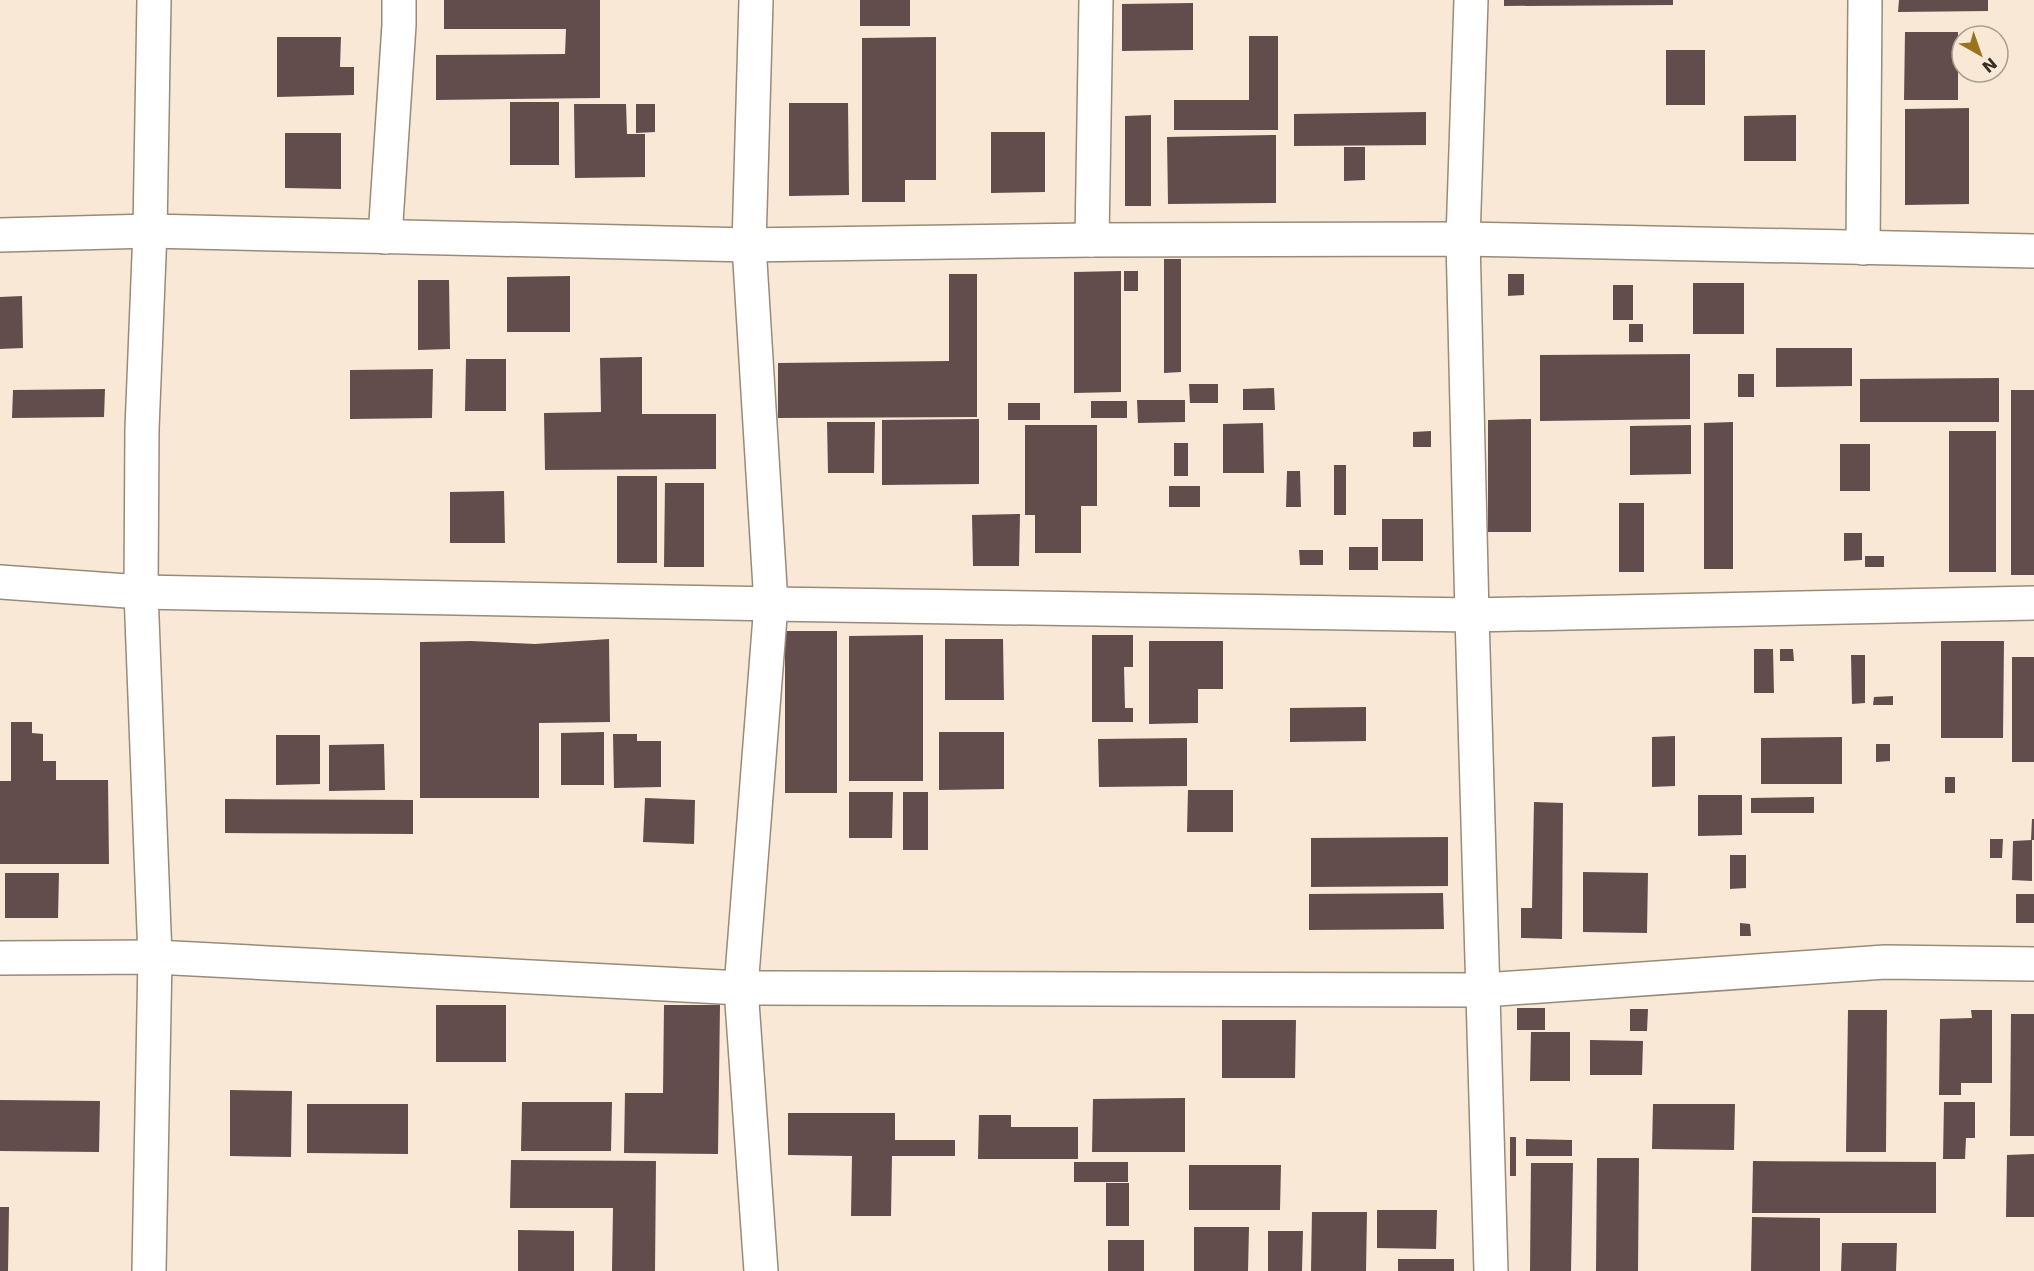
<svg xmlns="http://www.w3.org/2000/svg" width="2034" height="1271" font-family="'DejaVu Sans',sans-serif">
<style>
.building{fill:#634d4c}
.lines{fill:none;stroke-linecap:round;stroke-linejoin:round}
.street-casing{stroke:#998b7a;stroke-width:36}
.street{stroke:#fff;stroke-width:33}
</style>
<rect width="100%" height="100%" fill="#f8e8d5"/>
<g class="building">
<path d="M444 0H600V98L436 100V55L565 54 566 29H444Z"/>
<rect x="860" y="0" width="50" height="26"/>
<path d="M1504 0H1673V5L1504 6Z"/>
<path d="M1899 0H1988V11L1898 12Z"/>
<path d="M1193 3V50L1122 51V4Z"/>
<path d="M1905 32H1958V100H1904Z"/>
<path d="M1249 36H1278V130H1174V100H1249Z"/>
<path d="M277 37H341L340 67H354V95L277 97Z"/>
<path d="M936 37V180H905V202H862V38Z"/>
<rect x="1666" y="50" width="39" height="55"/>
<rect x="510" y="102" width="49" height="63"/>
<path d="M789 103H848L849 195 789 196Z"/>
<path d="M574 104H626L627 134H645V177L575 178Z"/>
<path d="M636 104H655V132L636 133Z"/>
<path d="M1969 108V204L1905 205V109Z"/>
<path d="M1426 112V145L1294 146V114Z"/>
<path d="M1151 115V206H1125V116Z"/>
<path d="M1796 115V161H1744V116Z"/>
<path d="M991 132H1045V192L991 193Z"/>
<path d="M285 133H341V189L285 188Z"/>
<path d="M1276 135V203L1168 204 1167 137Z"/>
<path d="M1344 147H1365V180L1344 181Z"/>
<path d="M1164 259H1181V372L1164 373Z"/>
<path d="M1121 271V392L1074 393V272Z"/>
<rect x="1124" y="271" width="14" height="20"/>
<path d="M949 274H977V417L778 418V363L949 361Z"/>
<path d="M1508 274H1524V295L1508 296Z"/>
<path d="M570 276V332H507V277Z"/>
<path d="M418 280H449L450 349 418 350Z"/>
<rect x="1693" y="283" width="51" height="51"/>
<rect x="1613" y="285" width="20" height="35"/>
<path d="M22 296 23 348 0 349V297Z"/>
<rect x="1629" y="324" width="14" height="18"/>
<path d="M1776 348H1852V386L1776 387Z"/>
<path d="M1690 354V419L1540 421V355Z"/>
<path d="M642 357V414H716V469L545 470 544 413 601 412 600 358Z"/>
<path d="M466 359H506V411H465Z"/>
<path d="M433 369 432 418 350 419V370Z"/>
<rect x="1738" y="374" width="16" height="23"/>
<path d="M1999 378V422H1860V379Z"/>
<path d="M1189 384H1218V403H1190Z"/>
<path d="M1274 388 1275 410H1243V389Z"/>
<path d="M105 389 104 417 12 418 13 390Z"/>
<rect x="2011" y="390" width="23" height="185"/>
<path d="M1137 400H1185V422L1138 423Z"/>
<rect x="1091" y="401" width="36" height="17"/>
<rect x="1008" y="403" width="32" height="17"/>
<path d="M979 419V484L882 485V420Z"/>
<path d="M1531 419V532H1488V420Z"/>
<path d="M827 422H875L874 473H828Z"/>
<path d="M1733 422V569H1704V423Z"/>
<path d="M1263 423 1264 473H1223V424Z"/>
<path d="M1025 425H1097V506H1081V553H1035V515H1025Z"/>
<path d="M1691 425V474L1630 475V426Z"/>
<path d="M1431 431V447H1413V432Z"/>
<rect x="1949" y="431" width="47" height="141"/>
<rect x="1174" y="443" width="14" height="33"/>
<rect x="1840" y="444" width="30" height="47"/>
<rect x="1334" y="465" width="12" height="50"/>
<path d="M1287 471H1300L1301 507H1286Z"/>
<rect x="617" y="476" width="40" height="87"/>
<path d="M665 483H704V567H664Z"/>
<rect x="1169" y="486" width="31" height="21"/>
<path d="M504 491 505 543H450V492Z"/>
<rect x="1619" y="503" width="25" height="69"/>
<path d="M1020 514 1019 566H973L972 515Z"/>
<rect x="1382" y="519" width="41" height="42"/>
<path d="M1844 533H1862V560L1844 561Z"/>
<rect x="1349" y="547" width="29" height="23"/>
<path d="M1299 550H1323V565H1300Z"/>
<rect x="1865" y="556" width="19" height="11"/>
<rect x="785" y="631" width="52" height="162"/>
<path d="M923 635V781H849V636Z"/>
<path d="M1092 635H1133V667H1124L1125 708H1133V722H1092Z"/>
<path d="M609 639 610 722 539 723V798H420V642L471 641 535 644Z"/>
<path d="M945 639H1003L1004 700H945Z"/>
<path d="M1149 641H1223V689H1198V723L1149 724Z"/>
<path d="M1941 641H2004L2003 738H1941Z"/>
<path d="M1754 649H1773L1774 693H1754Z"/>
<path d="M1780 649H1793L1794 661H1780Z"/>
<path d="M1851 655H1865V703L1852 704Z"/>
<rect x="2012" y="657" width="22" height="105"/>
<path d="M1893 696V705H1873L1874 697Z"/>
<path d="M1366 707V741L1290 742V708Z"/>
<path d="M11 722H32V733L43 734V761H56V780H108L109 864H0V781H11Z"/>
<path d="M604 732V785H561V733Z"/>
<path d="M939 732H1004V789L939 790Z"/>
<path d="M613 734H637V741H661V787L614 788Z"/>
<path d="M276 735H320V784L276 785Z"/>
<path d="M1675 736V786L1652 787V737Z"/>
<path d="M1842 737V784H1761V738Z"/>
<path d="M1187 738V786L1099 787 1098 739Z"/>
<path d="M384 744 385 790 329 791V745Z"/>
<path d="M1876 744H1890V761L1876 762Z"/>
<rect x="1945" y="777" width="10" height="16"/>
<path d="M1188 790H1233V832H1187Z"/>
<path d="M849 792H893L892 838H849Z"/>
<rect x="903" y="792" width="25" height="58"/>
<path d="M1698 795H1742V835L1698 836Z"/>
<path d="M1814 797V813H1751V798Z"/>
<path d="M645 798 695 800 694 844 643 842Z"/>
<path d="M225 799 413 800V834L225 833Z"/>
<path d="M1534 802 1563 803 1562 939 1521 938V908H1532Z"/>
<path d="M2032 819H2034V840H2031Z"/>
<path d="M1448 837V886L1311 887V838Z"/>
<path d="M1990 839H2003L2002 858H1990Z"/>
<path d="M2032 840V881L2012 880 2013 841Z"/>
<path d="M1730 855H1746V888L1730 889Z"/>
<path d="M1583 872 1648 873 1647 933 1583 932Z"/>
<path d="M5 873H59L58 918H5Z"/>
<path d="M1443 893 1444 929 1309 930V894Z"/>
<rect x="2016" y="894" width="18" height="29"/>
<path d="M1740 923 1750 924 1751 936H1740Z"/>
<rect x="436" y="1005" width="70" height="57"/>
<path d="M664 1005H720L718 1154 624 1153 625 1093H663Z"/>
<rect x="1517" y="1008" width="28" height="22"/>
<path d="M1630 1009H1648L1647 1031H1630Z"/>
<path d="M1848 1010H1887L1886 1152H1846Z"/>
<path d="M1971 1010H1992V1083H1961V1095H1939L1940 1019 1972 1018Z"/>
<path d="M2011 1014H2034V1136H2010Z"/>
<path d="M1222 1020H1296L1295 1078H1222Z"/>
<path d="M1531 1032H1570V1081H1530Z"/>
<path d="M1590 1040 1643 1041 1642 1075H1590Z"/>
<path d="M230 1090 292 1091 291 1157 230 1156Z"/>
<path d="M1185 1098V1152H1092L1093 1099Z"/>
<path d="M0 1100 100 1101 99 1152 0 1151Z"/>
<path d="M522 1102H612L611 1151H521Z"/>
<path d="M1944 1102H1975V1138H1966L1965 1159H1943Z"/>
<path d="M307 1104H408V1154L307 1153Z"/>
<path d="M1653 1104H1735L1734 1150 1652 1149Z"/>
<path d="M788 1113H895V1140H955V1156H892L891 1216H851L852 1156 788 1155Z"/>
<path d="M979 1115H1011V1127H1078V1159H978Z"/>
<rect x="1510" y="1137" width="6" height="39"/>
<path d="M1526 1139 1572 1140V1156H1526Z"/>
<path d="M2034 1154V1217H2006L2007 1155Z"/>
<path d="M1597 1158H1639L1638 1271H1596Z"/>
<path d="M511 1160 656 1161 655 1271H612L613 1208H510Z"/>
<path d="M1753 1161 1936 1162V1213H1752Z"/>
<rect x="1074" y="1162" width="54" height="20"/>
<path d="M1531 1163H1573L1571 1271H1530Z"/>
<path d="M1189 1165H1281L1280 1210H1189Z"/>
<rect x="1106" y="1183" width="23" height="43"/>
<path d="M0 1207H9L8 1271H0Z"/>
<path d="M1377 1210H1437L1436 1249 1377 1248Z"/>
<path d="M1312 1212H1367L1366 1271H1311Z"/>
<path d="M1752 1217 1820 1218V1271H1751Z"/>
<path d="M1194 1227H1249L1248 1271H1194Z"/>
<path d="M518 1230 574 1231V1271H518Z"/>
<path d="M1268 1231H1303L1302 1271H1268Z"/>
<rect x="1108" y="1240" width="36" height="31"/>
<path d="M1842 1243H1897L1896 1271H1841Z"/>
<rect x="1398" y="1259" width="56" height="12"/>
</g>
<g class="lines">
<g class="street-casing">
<g id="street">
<path d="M756 0 749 245 771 604 741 988 761 1271"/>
<path d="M1471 0 1463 239 1472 615 1491 1271"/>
<path d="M0 235 150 231 749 245 1092 240 1463 239 2034 251"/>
<path d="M385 237 399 25V0"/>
<path d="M1092 240 1096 0"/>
<path d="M1863 248 1865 0"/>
<path d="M0 582 141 592 771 604 1472 615 2034 603"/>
<path d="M0 958 155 957 741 988 1484 990 1885 962 2034 964"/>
<path d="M149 1271 155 957 141 592 142 429 150 231 154 0"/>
</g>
</g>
<use href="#street" class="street"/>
</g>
<g transform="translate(1980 54) rotate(140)"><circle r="28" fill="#f8e8d5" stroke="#aa9e90" stroke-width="1.5"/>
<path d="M0-4.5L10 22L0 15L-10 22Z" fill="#99731e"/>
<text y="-9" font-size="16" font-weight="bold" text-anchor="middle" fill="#363029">N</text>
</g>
</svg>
